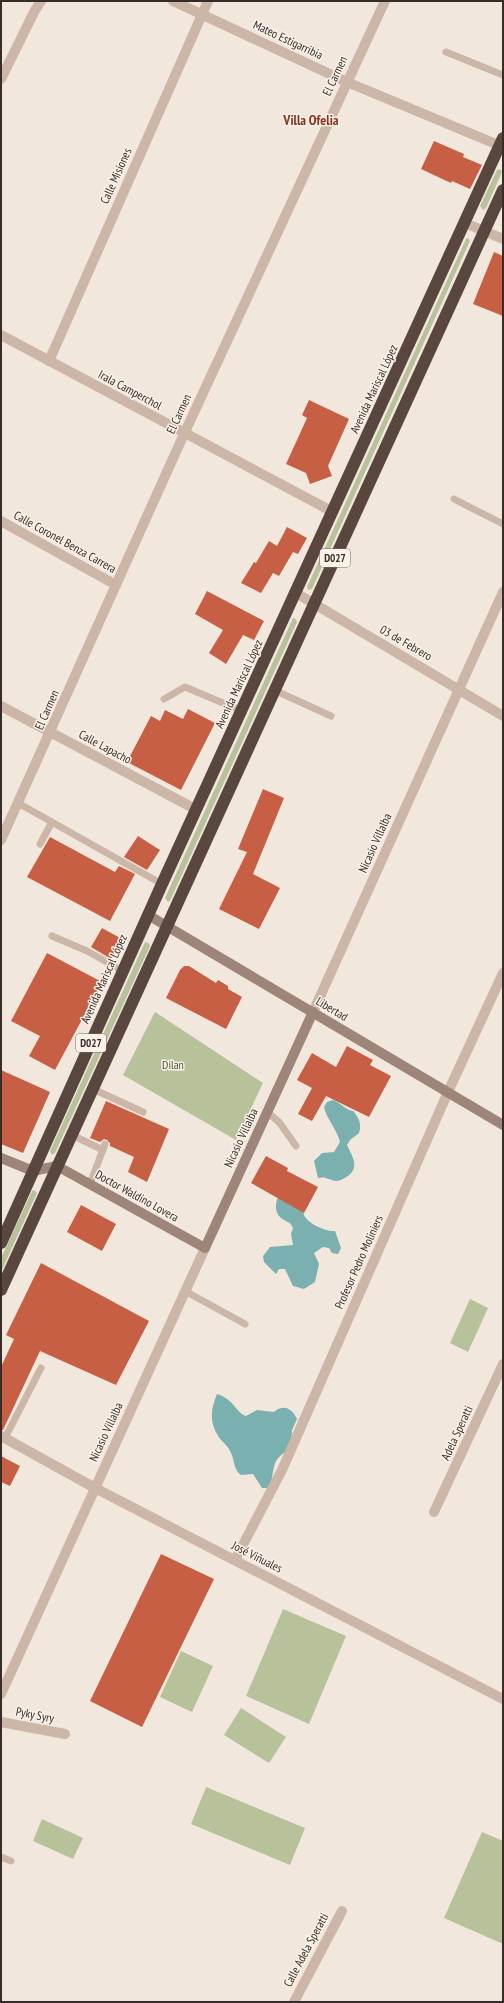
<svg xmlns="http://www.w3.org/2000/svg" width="504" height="2003" font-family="'PT Sans Narrow',sans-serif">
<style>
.green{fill:#b7c29b}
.water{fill:#7ab0b0}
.building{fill:#c75f45}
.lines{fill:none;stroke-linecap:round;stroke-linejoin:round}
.lane{stroke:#cbb6a7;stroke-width:7}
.street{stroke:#cbb6a7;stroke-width:10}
.secondary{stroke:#9e8579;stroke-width:10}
.highway{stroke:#58463f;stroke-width:12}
.labels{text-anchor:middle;stroke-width:3;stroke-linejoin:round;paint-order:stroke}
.shield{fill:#faf1e8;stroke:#726762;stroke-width:1}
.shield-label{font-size:11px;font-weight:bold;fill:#372c28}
.street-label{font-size:12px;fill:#372c28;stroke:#faf1e8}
.park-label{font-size:12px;fill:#48562b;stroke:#faf1e8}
.quarter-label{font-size:14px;font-weight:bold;fill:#873420;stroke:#faf1e8}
</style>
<rect width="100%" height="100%" fill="#f2e7dc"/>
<g class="green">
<path d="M500 169 502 172 486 208 483 210 480 206 497 170Z"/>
<path d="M468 238 470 241 312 589 308 590 307 587 466 239Z"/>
<path d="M293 618 296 619 297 622 170 901 168 902 165 898Z"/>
<path d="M145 942 149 943 150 946 55 1153 52 1155 50 1151Z"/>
<path d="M155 1012 263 1083 236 1140 123 1075Z"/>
<path d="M34 1190 37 1193 1 1272V1258L32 1191Z"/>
<path d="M470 1299 488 1308 468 1352 450 1343Z"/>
<path d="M283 1609 346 1636 309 1724 246 1696Z"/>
<path d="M181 1651 213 1666 192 1712 160 1697Z"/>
<path d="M241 1708 286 1737 269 1763 224 1735Z"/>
<path d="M206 1787 305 1828 290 1865 191 1824Z"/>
<path d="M42 1819 83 1838 73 1859 33 1841Z"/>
<path d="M482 1832 503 1841V1944L444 1918Z"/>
</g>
<g class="water">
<path d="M333 1100C341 1103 345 1110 353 1111 359 1118 362 1124 359 1133L350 1140 347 1145C352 1156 360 1167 348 1176 344 1178 341 1181 336 1181 329 1180 326 1176 318 1178L314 1161 322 1153 334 1152 340 1142C337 1129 327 1120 324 1107L327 1102Z"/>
<path d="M281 1190 301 1199C302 1204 302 1210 304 1215 307 1223 326 1232 335 1231L341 1248 338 1254 332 1253 329 1248 323 1247 314 1253 319 1264 315 1282 304 1289 293 1286 285 1269H279L276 1274 264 1262 263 1256 270 1247 293 1245 291 1234 293 1228C290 1221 286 1222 281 1218 272 1211 277 1198 281 1190Z"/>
<path d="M217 1394C234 1399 236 1413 246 1416L257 1410 274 1412C283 1404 292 1408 297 1419L292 1430 291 1448C268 1462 277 1467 269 1488H262L253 1474 241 1475C233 1469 235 1461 231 1453 228 1445 222 1442 218 1436 209 1421 211 1409 217 1394Z"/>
</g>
<g class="building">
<path d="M434 141 464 154 463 157 482 165 470 189 452 181 451 183 421 169Z"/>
<path d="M494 252 503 256V316L473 304Z"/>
<path d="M309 400 349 419 328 466 332 476 310 484 306 473 286 464 307 418 302 415Z"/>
<path d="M287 527 307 538 298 554 293 552 279 576 273 573 261 593 241 583 254 562 256 563 269 541 277 546Z"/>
<path d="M207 591 264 621 254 640 243 635 226 664 209 653 223 630 195 614Z"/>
<path d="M188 709 215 723 181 790 127 762 151 716 160 721 165 710 183 719Z"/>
<path d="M263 789 284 798 253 874 280 888 259 929 219 909 247 852 238 849Z"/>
<path d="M138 836 160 850 147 870 124 857Z"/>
<path d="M50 837 115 872 119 866 135 874 110 921 27 877Z"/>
<path d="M102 928 122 939 111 959 91 947Z"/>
<path d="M47 953 102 982 55 1070 29 1056 40 1036 11 1021Z"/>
<path d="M184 966H189L216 983 218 980 228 986V989L242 997 226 1029 166 998 180 970Z"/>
<path d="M347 1046 373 1060 370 1065 391 1076 369 1117 326 1096 312 1121 298 1114 312 1088 297 1080 312 1053 336 1067Z"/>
<path d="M1 1070 50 1092 23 1153 1 1144Z"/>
<path d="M106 1101 169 1129 147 1182 128 1172 134 1157 110 1146V1143L107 1140 104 1139 100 1142 90 1138Z"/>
<path d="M266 1156 288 1168 287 1171 318 1187 304 1213 251 1183Z"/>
<path d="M81 1205 116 1224 102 1251 67 1232Z"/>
<path d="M41 1263 149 1321 116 1385 40 1351 3 1430H1V1367L14 1339 6 1335Z"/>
<path d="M1 1456 20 1466 10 1486 1 1482Z"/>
<path d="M161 1554 214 1579 142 1727 90 1701Z"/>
</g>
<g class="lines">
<g class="lane">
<path d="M446 52 503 75"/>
<path d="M454 499 503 524"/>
<path d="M274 690 331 716"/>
<path d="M164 699 185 687 242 711"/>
<path d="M18 803 162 884"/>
<path d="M40 844 52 822"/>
<path d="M52 936 87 951 123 971"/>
<path d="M93 1089 143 1112"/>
<path d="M267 1112 279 1122 296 1146"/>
<path d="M72 1135 103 1150"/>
<path d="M90 1184 105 1144"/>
<path d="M185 1291 245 1324"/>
<path d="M5 1438 41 1368"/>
<path d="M1 1857 11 1861"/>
</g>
<g class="street">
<path d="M173 1 347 82 503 147"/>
<path d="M1 79 34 12 41 1"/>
<path d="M465 223 503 239"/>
<path d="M1 335 333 512"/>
<path d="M49 361 208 1"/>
<path d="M1 521 116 585"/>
<path d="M296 593 503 716"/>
<path d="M1 706 197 810"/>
<path d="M1 840 184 434 385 1"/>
<path d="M313 1012 503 592"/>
<path d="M1 1436 95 1488 503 1699"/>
<path d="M434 1512 503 1364"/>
<path d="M235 1560 282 1470 448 1092 503 973"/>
<path d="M1 1694 205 1248"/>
<path d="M1 1722 65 1734"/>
<path d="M294 2002 342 1911"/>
</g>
<g class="secondary">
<path d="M148 915 503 1125"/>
<path d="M1 1158 33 1171 57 1166 205 1248 313 1012"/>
</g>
<g class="highway">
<path d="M1 1243 162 884 503 138"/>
<path d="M1 1290 503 190"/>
</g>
</g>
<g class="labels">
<g class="shield">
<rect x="320" y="549" width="30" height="18" rx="3"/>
<rect x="76" y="1034" width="30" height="18" rx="3"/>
</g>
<g class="shield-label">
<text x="335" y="562">D027</text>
<text x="91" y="1047">D027</text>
</g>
<g class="street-label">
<text transform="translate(288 40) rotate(25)" y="4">Mateo Estigarribia</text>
<text transform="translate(335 76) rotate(-65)" y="4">El Carmen</text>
<text transform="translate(116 176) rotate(-66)" y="4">Calle Misiones</text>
<text transform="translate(374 389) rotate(-65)" y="4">Avenida Mariscal López</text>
<text transform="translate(130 390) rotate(28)" y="4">Irala Camperchol</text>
<text transform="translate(179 414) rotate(-65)" y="4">El Carmen</text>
<text transform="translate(65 542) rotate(29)" y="4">Calle Coronel Benza Carrera</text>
<text transform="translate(406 643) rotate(30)" y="4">03 de Febrero</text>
<text transform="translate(239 684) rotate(-65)" y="4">Avenida Mariscal López</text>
<text transform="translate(47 710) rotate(-66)" y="4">El Carmen</text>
<text transform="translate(105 747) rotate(28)" y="4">Calle Lapacho</text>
<text transform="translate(375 843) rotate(-66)" y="4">Nicasio Villalba</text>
<text transform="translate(104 979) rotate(-66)" y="4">Avenida Mariscal López</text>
<text transform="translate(332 1009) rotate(31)" y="4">Libertad</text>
<text transform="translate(241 1138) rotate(-65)" y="4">Nicasio Villalba</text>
<text transform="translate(137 1196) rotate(29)" y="4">Doctor Waldino Lovera</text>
<text transform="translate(359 1262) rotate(-66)" y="4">Profesor Pedro Moliniers</text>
<text transform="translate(106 1432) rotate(-65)" y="4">Nicasio Villalba</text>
<text transform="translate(457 1433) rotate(-65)" y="4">Adela Speratti</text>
<text transform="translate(257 1557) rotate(27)" y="4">José Viñuales</text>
<text transform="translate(35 1715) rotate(11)" y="4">Pyky Syry</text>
<text transform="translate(306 1950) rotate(-62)" y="4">Calle Adela Speratti</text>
</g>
<g class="park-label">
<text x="173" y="1069">Dilan</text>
</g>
<g class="quarter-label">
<text x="311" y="125">Villa Ofelia</text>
</g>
</g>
<rect width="504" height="2003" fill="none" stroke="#372c28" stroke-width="4"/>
</svg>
